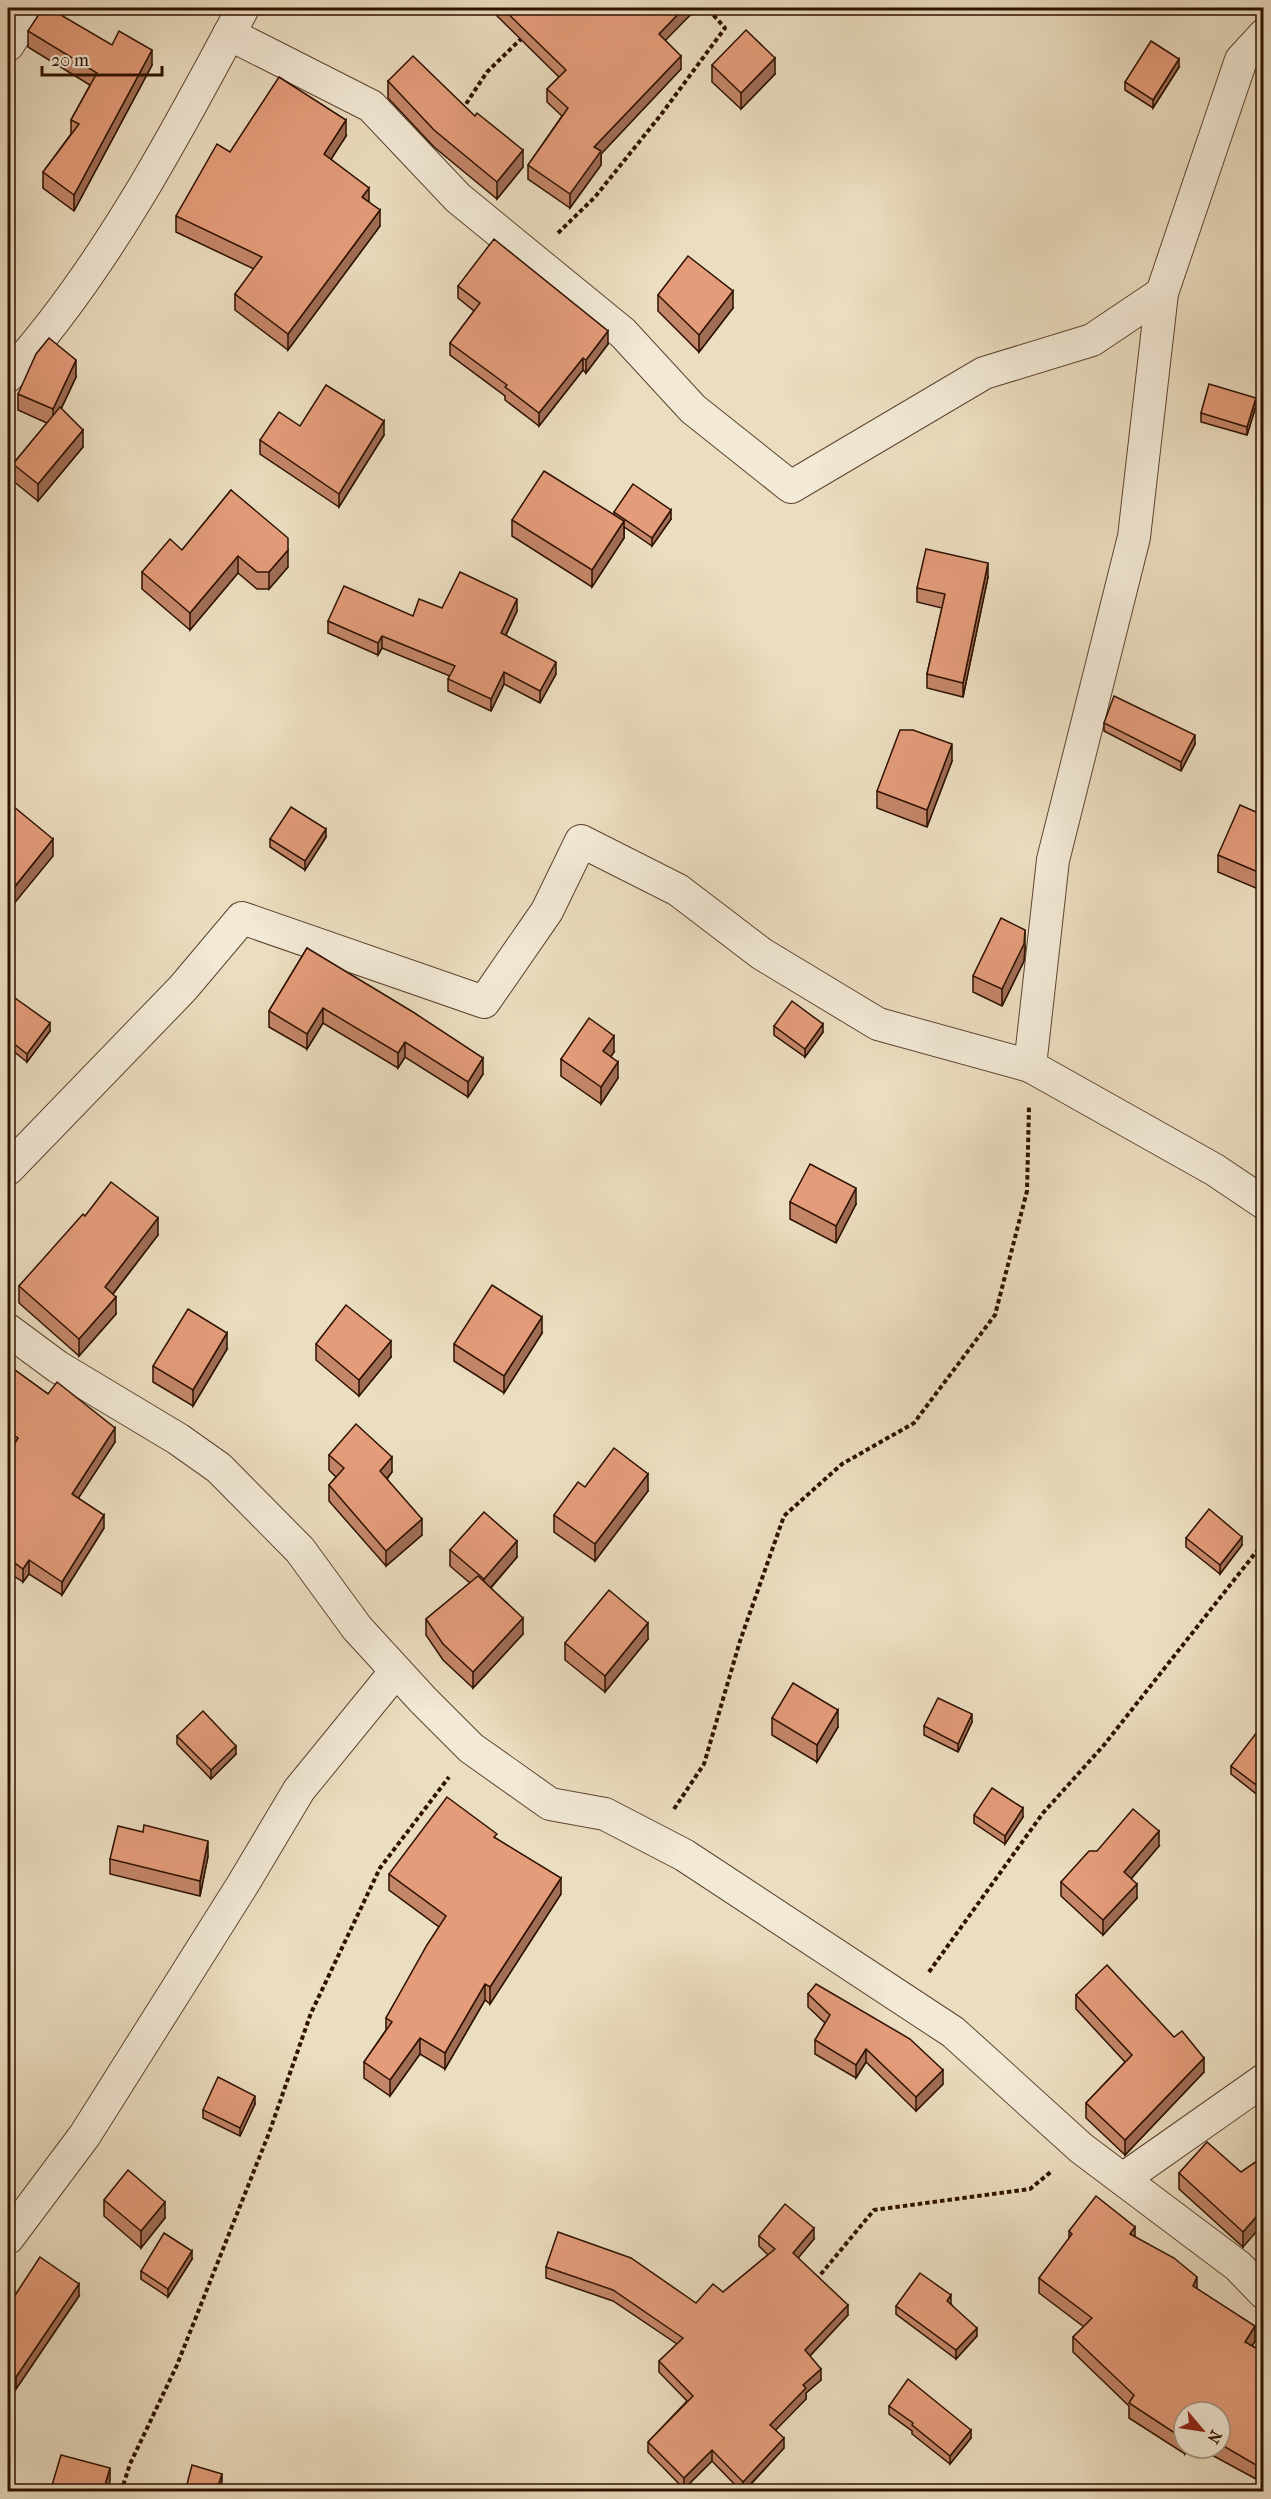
<svg xmlns="http://www.w3.org/2000/svg" width="1271" height="2499" font-family="'IM FELL French Canon',serif">
<style>
.lines{fill:none;stroke-linecap:round;stroke-linejoin:round}
.minor-casing{stroke:#5d4430;stroke-width:34}
.path{stroke:#2e1100;stroke-width:4;stroke-dasharray:4.5 3;stroke-linecap:butt}
.minor{stroke:#f2e9d6;stroke-width:32}
.wall{fill:#c48669;stroke:#2e1100;stroke-width:1.5}
.shaded-wall{fill:#a06d55;stroke:#2e1100;stroke-width:1.5}
.building{fill:#e49c7a;stroke:#2e1100;stroke-width:1.5}
</style>
<rect width="100%" height="100%" fill="#ebddc0"/>
<filter id="stains"><feTurbulence type="fractalNoise" baseFrequency=".00333" numOctaves="4"/><feColorMatrix values="0 0 0 0 .2 0 0 0 0 .09 0 0 0 0 .02 0 0 0 .5 -.17"/></filter>
<radialGradient id="worn" r=".72"><stop offset=".6" stop-color="#630" stop-opacity="0"/><stop offset="1" stop-color="#630" stop-opacity=".3"/></radialGradient>
<g class="lines">
<g class="minor-casing">
<g id="minor">
<path d="M229 34 371 106 458 198 623 333 693 409 791 487 984 373 1092 340 1162 293"/>
<path d="M1264 35 1241 60 1162 293 1134 537 1053 860 1030 1066 1215 1170 1264 1203"/>
<path d="M8 45 31 8"/>
<path d="M8 376C103 272 177 132 243 8"/>
<path d="M8 1169 183 988 242 918 484 1002 547 911 581 841 678 890 762 954 878 1024 1030 1066"/>
<path d="M8 1330 58 1367 178 1439 219 1468 300 1550 357 1628 423 1700 471 1748 550 1804 605 1814 684 1855 953 2032 1081 2148 1238 2266 1264 2293"/>
<path d="M1123 2179 1264 2080"/>
<path d="M8 2238 85 2135 243 1884 299 1790 396 1671"/>
</g>
</g>
<g class="path">
<path d="M462 110 487 72 524 36"/>
<path d="M558 233 595 197 660 116 725 28 707 8"/>
<path d="M8 1451 13 1443"/>
<path d="M674 1809 704 1764 740 1641 784 1516 842 1464 914 1423 995 1315 1027 1191 1029 1106"/>
<path d="M929 1972 1043 1813 1104 1745 1264 1542"/>
<path d="M816 2280 874 2210 1030 2189 1052 2171"/>
<path d="M121 2492 130 2464 177 2365 269 2133 311 2013 380 1868 449 1777"/>
</g>
<use href="#minor" class="minor"/>
</g>
<g class="wall">
<path d="M494 8H697L665 40 681 69 601 154V165L570 208 528 179V165L562 116 547 102V89L559 77 494 13Z"/>
<path d="M28 31 112 45 152 65 74 211 43 188V172L71 134V120L90 85 28 47Z"/>
<path d="M712 65 775 74 741 109 712 82Z"/>
<path d="M1179 67 1153 108 1125 90V82Z"/>
<path d="M388 81 523 167 497 199 434 147 388 98Z"/>
<path d="M346 136 331 159 369 202 380 226 288 350 235 310V294L254 269 176 232V216L230 152Z"/>
<path d="M458 286 608 344 586 373 583 370 539 426 505 400V396L450 355V343L474 311 458 298Z"/>
<path d="M658 295 733 308 699 352 658 311Z"/>
<path d="M76 377 61 409 83 447 38 501 13 481V464L47 423 18 410V394Z"/>
<path d="M1256 406 1247 435 1201 422V413Z"/>
<path d="M300 426 384 435 339 507 260 454V440Z"/>
<path d="M231 490 288 567 269 589H257L238 573 190 630 142 589V572L182 550Z"/>
<path d="M614 512 671 519 652 546 624 527V538L592 587 512 536V520L614 515Z"/>
<path d="M988 577 963 697 927 688V674L942 608 917 602V588Z"/>
<path d="M442 608 517 611 506 635 556 674 540 703 504 684 491 711 448 691V679L450 676 382 648 378 655 328 633V621L413 616Z"/>
<path d="M1104 723 1195 744 1181 771 1104 731Z"/>
<path d="M952 761 927 827 877 808V791Z"/>
<path d="M1263 815 1258 889 1218 872V855Z"/>
<path d="M326 837 305 870 270 847V839Z"/>
<path d="M1025 947 1024 961 1002 1006 973 992V976Z"/>
<path d="M307 948 483 1074 468 1097 405 1057 398 1068 323 1023 307 1049 269 1027V1011Z"/>
<path d="M8 993 50 1031 27 1062 8 1047Z"/>
<path d="M774 1026 823 1032 805 1057 774 1035Z"/>
<path d="M614 1052 611 1056 618 1078 601 1104 561 1076V1059Z"/>
<path d="M790 1202 856 1204 836 1243 790 1219Z"/>
<path d="M85 1216 158 1235 113 1294 116 1314 79 1356 19 1303V1286Z"/>
<path d="M542 1333 504 1393 454 1361V1344Z"/>
<path d="M316 1344 391 1357 359 1396 316 1360Z"/>
<path d="M227 1349 193 1406 153 1382V1366Z"/>
<path d="M8 1365 115 1442 78 1498 104 1528 62 1595 29 1574 23 1582 8 1572V1455L12 1447 8 1444Z"/>
<path d="M329 1455 392 1472 387 1479 422 1535 386 1566 329 1501V1485L336 1477 329 1470Z"/>
<path d="M585 1487 648 1491 595 1561 554 1532V1515Z"/>
<path d="M1186 1538 1242 1545 1220 1574 1186 1547Z"/>
<path d="M450 1550 517 1557 491 1588 523 1634 473 1688 443 1660 426 1635V1619L470 1583 450 1566Z"/>
<path d="M648 1639 605 1692 565 1660V1643Z"/>
<path d="M772 1718 838 1727 817 1762 772 1735Z"/>
<path d="M972 1722 958 1752 924 1735V1726Z"/>
<path d="M177 1736 236 1754 211 1779 177 1744Z"/>
<path d="M1263 1737 1259 1796 1231 1774V1766Z"/>
<path d="M974 1815 1023 1817 1005 1844 974 1823Z"/>
<path d="M497 1839 561 1894 490 2004 485 2000 445 2069 420 2054 390 2096 364 2078V2062L386 2030V2018L439 1927 389 1890V1874Z"/>
<path d="M1159 1846 1131 1879 1137 1898 1103 1935 1061 1896V1882L1097 1851Z"/>
<path d="M208 1856 200 1896 110 1874V1859Z"/>
<path d="M808 1994 943 2084 916 2111 866 2062 856 2078 815 2054V2040L825 2023 808 2007Z"/>
<path d="M1076 1995 1174 2037 1204 2072 1125 2155 1086 2118V2103L1125 2062 1076 2009Z"/>
<path d="M255 2104 240 2136 203 2118V2110Z"/>
<path d="M1263 2157 1243 2247 1179 2189V2173L1241 2172Z"/>
<path d="M104 2200 165 2218 141 2248 104 2216Z"/>
<path d="M1069 2231 1135 2237 1197 2289 1255 2341 1252 2346 1263 2352 1256 2479 1199 2448H1220V2412H1184V2448H1189L1185 2454 1129 2418V2406L1073 2352V2337L1084 2327 1039 2293V2278L1069 2239Z"/>
<path d="M759 2236 814 2239 798 2258 848 2315 810 2356 821 2380 806 2393V2399L775 2430 784 2448 744 2492H742L712 2461 684 2489 648 2452V2442L687 2401 659 2372V2361L677 2344 613 2301 546 2278V2267L696 2303 723 2292 768 2255 759 2246Z"/>
<path d="M192 2259 168 2297 141 2279V2271Z"/>
<path d="M79 2296 16 2389 8 2382V2306Z"/>
<path d="M951 2304 977 2336 956 2359 896 2314V2306Z"/>
<path d="M889 2406 971 2438 950 2464 912 2434V2431L889 2414Z"/>
</g>
<g class="shaded-wall">
<path d="M684 8H697L659 47V34Z"/>
<path d="M152 50V65L74 211V195Z"/>
<path d="M681 56V69L601 154V165L570 208V194L594 147Z"/>
<path d="M775 58V74L741 109V93Z"/>
<path d="M1179 59V67L1153 108V100Z"/>
<path d="M346 120V136L324 170V154Z"/>
<path d="M523 150V167L497 199V182Z"/>
<path d="M369 188V203L362 197Z"/>
<path d="M380 210V226L288 350V334Z"/>
<path d="M733 291V308L699 352V335Z"/>
<path d="M608 331V344L586 373V360Z"/>
<path d="M583 358V370L539 426V413Z"/>
<path d="M76 360V377L53 426V409Z"/>
<path d="M1256 398V406L1247 435V427Z"/>
<path d="M384 421V435L339 507V494Z"/>
<path d="M83 430V447L38 501V484Z"/>
<path d="M671 510V519L652 546V538Z"/>
<path d="M624 521V538L592 587V570Z"/>
<path d="M288 550V567L269 589V572Z"/>
<path d="M238 556V573L190 630V613Z"/>
<path d="M988 563V577L963 697V683Z"/>
<path d="M517 599V611L501 645V633Z"/>
<path d="M382 636V648L378 655V643Z"/>
<path d="M556 662V674L540 703V691Z"/>
<path d="M504 672V684L491 711V699Z"/>
<path d="M1195 735V744L1181 771V762Z"/>
<path d="M952 744V761L927 827V810Z"/>
<path d="M326 829V837L305 870V861Z"/>
<path d="M53 839V856L8 911V895Z"/>
<path d="M1263 859V876L1258 889V872Z"/>
<path d="M1025 930V947L1024 961 1002 1006V989Z"/>
<path d="M323 1008V1023L307 1049V1034Z"/>
<path d="M50 1023V1031L27 1062V1054Z"/>
<path d="M823 1024V1032L805 1057V1049Z"/>
<path d="M614 1036V1052L603 1068V1051Z"/>
<path d="M405 1042V1057L398 1068V1053Z"/>
<path d="M483 1058V1074L468 1097V1082Z"/>
<path d="M618 1062V1078L601 1104V1087Z"/>
<path d="M856 1188V1204L836 1243V1226Z"/>
<path d="M158 1218V1235L105 1304V1287Z"/>
<path d="M116 1297V1314L79 1356V1339Z"/>
<path d="M542 1317V1333L504 1393V1376Z"/>
<path d="M227 1333V1349L193 1406V1390Z"/>
<path d="M391 1341V1357L359 1396V1380Z"/>
<path d="M115 1428V1442L72 1508V1494Z"/>
<path d="M392 1457V1472L380 1486V1471Z"/>
<path d="M648 1474V1491L595 1561V1544Z"/>
<path d="M104 1515V1528L62 1595V1582Z"/>
<path d="M422 1519V1535L386 1566V1551Z"/>
<path d="M1242 1537V1545L1220 1574V1565Z"/>
<path d="M517 1541V1557L484 1595V1579Z"/>
<path d="M29 1560V1574L23 1582V1569Z"/>
<path d="M523 1618V1634L473 1688V1672Z"/>
<path d="M648 1623V1639L605 1692V1676Z"/>
<path d="M838 1710V1727L817 1762V1745Z"/>
<path d="M972 1714V1722L958 1752V1744Z"/>
<path d="M236 1746V1754L211 1779V1770Z"/>
<path d="M1263 1781V1790L1259 1796V1787Z"/>
<path d="M1023 1808V1817L1005 1844V1836Z"/>
<path d="M1159 1831V1846L1124 1887V1872Z"/>
<path d="M208 1841V1856L200 1896V1881Z"/>
<path d="M561 1878V1894L490 2004V1987Z"/>
<path d="M1137 1884V1898L1103 1935V1920Z"/>
<path d="M485 1984V2000L445 2069V2053Z"/>
<path d="M420 2038V2054L390 2096V2080Z"/>
<path d="M866 2049V2062L856 2078V2065Z"/>
<path d="M1204 2058V2072L1125 2155V2140Z"/>
<path d="M943 2070V2084L916 2111V2097Z"/>
<path d="M255 2096V2104L240 2136V2128Z"/>
<path d="M13 2187V2202L8 2208V2194Z"/>
<path d="M165 2202V2218L141 2248V2231Z"/>
<path d="M1263 2209V2224L1243 2247V2232Z"/>
<path d="M1135 2227V2242L1130 2234Z"/>
<path d="M814 2228V2239L793 2264V2253Z"/>
<path d="M192 2251V2259L168 2297V2289Z"/>
<path d="M1197 2277V2292L1193 2286Z"/>
<path d="M79 2284V2296L16 2389V2377Z"/>
<path d="M951 2295V2304L947 2310V2301Z"/>
<path d="M848 2305V2315L805 2361V2350Z"/>
<path d="M1255 2326V2341L1245 2357V2342Z"/>
<path d="M977 2328V2336L956 2359V2350Z"/>
<path d="M821 2369V2380L806 2393V2399L770 2436V2425L803 2385Z"/>
<path d="M971 2430V2438L950 2464V2456Z"/>
<path d="M784 2438V2448L743 2492V2482Z"/>
<path d="M1185 2448H1189L1185 2454Z"/>
<path d="M712 2450V2461L684 2489V2478Z"/>
<path d="M1263 2451V2466L1256 2479V2465Z"/>
<path d="M110 2468V2481L107 2492H103Z"/>
<path d="M222 2474V2482L219 2492H216Z"/>
</g>
<g class="building">
<path d="M43 8H49L112 45 119 31 152 50 74 195 43 172 79 124 71 120 97 73 28 31Z"/>
<path d="M502 8H684L659 34 681 56 594 147 601 151 570 194 528 165 568 108 547 89 566 70Z"/>
<path d="M746 30 775 58 741 93 712 65Z"/>
<path d="M1151 41 1179 59 1153 100 1125 82Z"/>
<path d="M413 56 475 116 477 113 523 150 497 182 434 130 388 81Z"/>
<path d="M279 77 346 120 324 154 369 188 362 197 380 210 288 334 235 294 262 257 176 216 217 144 230 152Z"/>
<path d="M494 239 608 331 586 360 583 358 539 413 505 387 507 385 450 343 480 303 458 286Z"/>
<path d="M688 256 733 291 699 335 658 295Z"/>
<path d="M49 338 76 360 53 409 18 394 36 354Z"/>
<path d="M1209 384 1256 398 1247 427 1201 413Z"/>
<path d="M326 385 384 421 339 494 260 440 279 412 300 426Z"/>
<path d="M60 407 83 430 38 484 13 464Z"/>
<path d="M544 471 624 521 592 570 512 520Z"/>
<path d="M633 484 671 510 652 538 614 512Z"/>
<path d="M231 490 288 538V550L269 572H257L238 556 190 613 142 572 170 539 182 550Z"/>
<path d="M926 549 988 563 963 683 927 674 945 594 917 588Z"/>
<path d="M460 572 517 599 501 633 556 662 540 691 504 672 491 699 448 679 455 666 382 636 378 643 328 621 344 586 413 616 419 599 442 608Z"/>
<path d="M1114 696 1195 735 1181 762 1104 723Z"/>
<path d="M900 730H913L952 744 927 810 877 791Z"/>
<path d="M8 802 53 839 8 895Z"/>
<path d="M1240 805 1263 815V859L1258 872 1218 855Z"/>
<path d="M291 807 326 829 305 861 270 839Z"/>
<path d="M1001 918 1025 930 1024 944 1002 989 973 976Z"/>
<path d="M307 948 413 1012 483 1058 468 1082 405 1042 398 1053 323 1008 307 1034 269 1011Z"/>
<path d="M8 993 50 1023 27 1054 8 1039Z"/>
<path d="M792 1001 823 1024 805 1049 774 1026Z"/>
<path d="M589 1018 614 1036 603 1051 618 1062 601 1087 561 1059Z"/>
<path d="M810 1164 856 1188 836 1226 790 1202Z"/>
<path d="M111 1182 158 1218 105 1287 116 1297 79 1339 19 1286 83 1214 85 1216Z"/>
<path d="M492 1285 542 1317 504 1376 454 1344Z"/>
<path d="M346 1305 391 1341 359 1380 316 1344Z"/>
<path d="M188 1309 227 1333 193 1390 153 1366Z"/>
<path d="M8 1365 48 1394 57 1382 115 1428 72 1494 104 1515 62 1582 29 1560 23 1569 8 1558V1455L18 1438 8 1431Z"/>
<path d="M356 1424 392 1457 380 1471 422 1519 386 1551 329 1485 344 1468 329 1455Z"/>
<path d="M614 1448 648 1474 595 1544 554 1515 578 1482 585 1487Z"/>
<path d="M1209 1509 1242 1537 1220 1565 1186 1538Z"/>
<path d="M484 1512 517 1541 484 1579 450 1550Z"/>
<path d="M478 1576 523 1618 473 1672 443 1644 426 1619Z"/>
<path d="M609 1590 648 1623 605 1676 565 1643Z"/>
<path d="M793 1683 838 1710 817 1745 772 1718Z"/>
<path d="M938 1698 972 1714 958 1744 924 1726Z"/>
<path d="M203 1711 236 1746 211 1770 177 1736Z"/>
<path d="M1257 1732 1263 1737V1781L1259 1787 1231 1766Z"/>
<path d="M992 1788 1023 1808 1005 1836 974 1815Z"/>
<path d="M447 1797 497 1834 494 1837 561 1878 490 1987 485 1984 445 2053 420 2038 390 2080 364 2062 392 2022 386 2018 427 1945 446 1916 389 1874Z"/>
<path d="M1133 1809 1159 1831 1124 1872 1137 1884 1103 1920 1061 1882 1089 1851H1097Z"/>
<path d="M144 1825 208 1841 200 1881 110 1859 118 1826 143 1832Z"/>
<path d="M1107 1965 1174 2037 1182 2031 1204 2058 1125 2140 1086 2103 1132 2055 1076 1995Z"/>
<path d="M816 1984 910 2039 943 2070 916 2097 866 2049 856 2065 815 2040 830 2015 808 1994Z"/>
<path d="M218 2077 255 2096 240 2128 203 2110Z"/>
<path d="M1207 2142 1241 2172 1263 2157V2209L1243 2232 1179 2173Z"/>
<path d="M128 2170 165 2202 141 2231 104 2200Z"/>
<path d="M8 2182 13 2187 8 2194Z"/>
<path d="M1096 2196 1135 2227 1130 2234 1174 2258 1197 2277 1193 2286 1255 2326 1245 2342 1263 2352V2451L1256 2465 1220 2444V2412H1184V2439L1129 2403 1134 2395 1073 2337 1092 2318 1039 2278 1072 2234 1069 2231Z"/>
<path d="M785 2204 814 2228 793 2253 848 2305 805 2350 821 2369 803 2385 806 2388 770 2425 784 2438 743 2482 712 2450 684 2478 648 2442 693 2396 659 2361 683 2338 613 2290 546 2267 558 2232 631 2258 696 2303 713 2284 723 2292 775 2249 759 2236Z"/>
<path d="M164 2233 192 2251 168 2289 141 2271Z"/>
<path d="M40 2257 79 2284 16 2377 8 2370V2306Z"/>
<path d="M920 2273 951 2295 947 2301 977 2328 956 2350 896 2306Z"/>
<path d="M908 2379 971 2430 950 2456 912 2425 913 2423 889 2406Z"/>
<path d="M61 2455 110 2468 103 2492H50Z"/>
<path d="M192 2465 222 2474 216 2492H185Z"/>
</g>
<rect width="1271" height="2499" fill="none" stroke="#ebddc0" stroke-width="30"/>
<rect x="9" y="9" width="1253" height="2481" fill="none" stroke="#2e1100" stroke-width="3"/>
<rect x="15" y="15" width="1241" height="2469" fill="none" stroke="#2e1100" stroke-width="1.5"/>
<g transform="translate(1202 2430) rotate(119)"><circle r="28" fill="#f2e9d6" stroke="#a49380" stroke-width="1.5"/>
<path d="M0-4.5L10 22L0 15L-10 22Z" fill="#8f2418"/>
<text y="-9" font-size="16" font-weight="bold" text-anchor="middle" fill="#2e1100">N</text>
</g>
<path d="M42 66v9h120v-9" fill="none" stroke="#2e1100" stroke-width="3"/>
<text x="51" y="66" font-size="18" fill="#2e1100" stroke="#f2e9d6" stroke-width="4.5" paint-order="stroke">20 m</text>
<rect width="100%" height="100%" filter="url(#stains)"/>
<rect width="100%" height="100%" fill="url(#worn)"/>
</svg>
